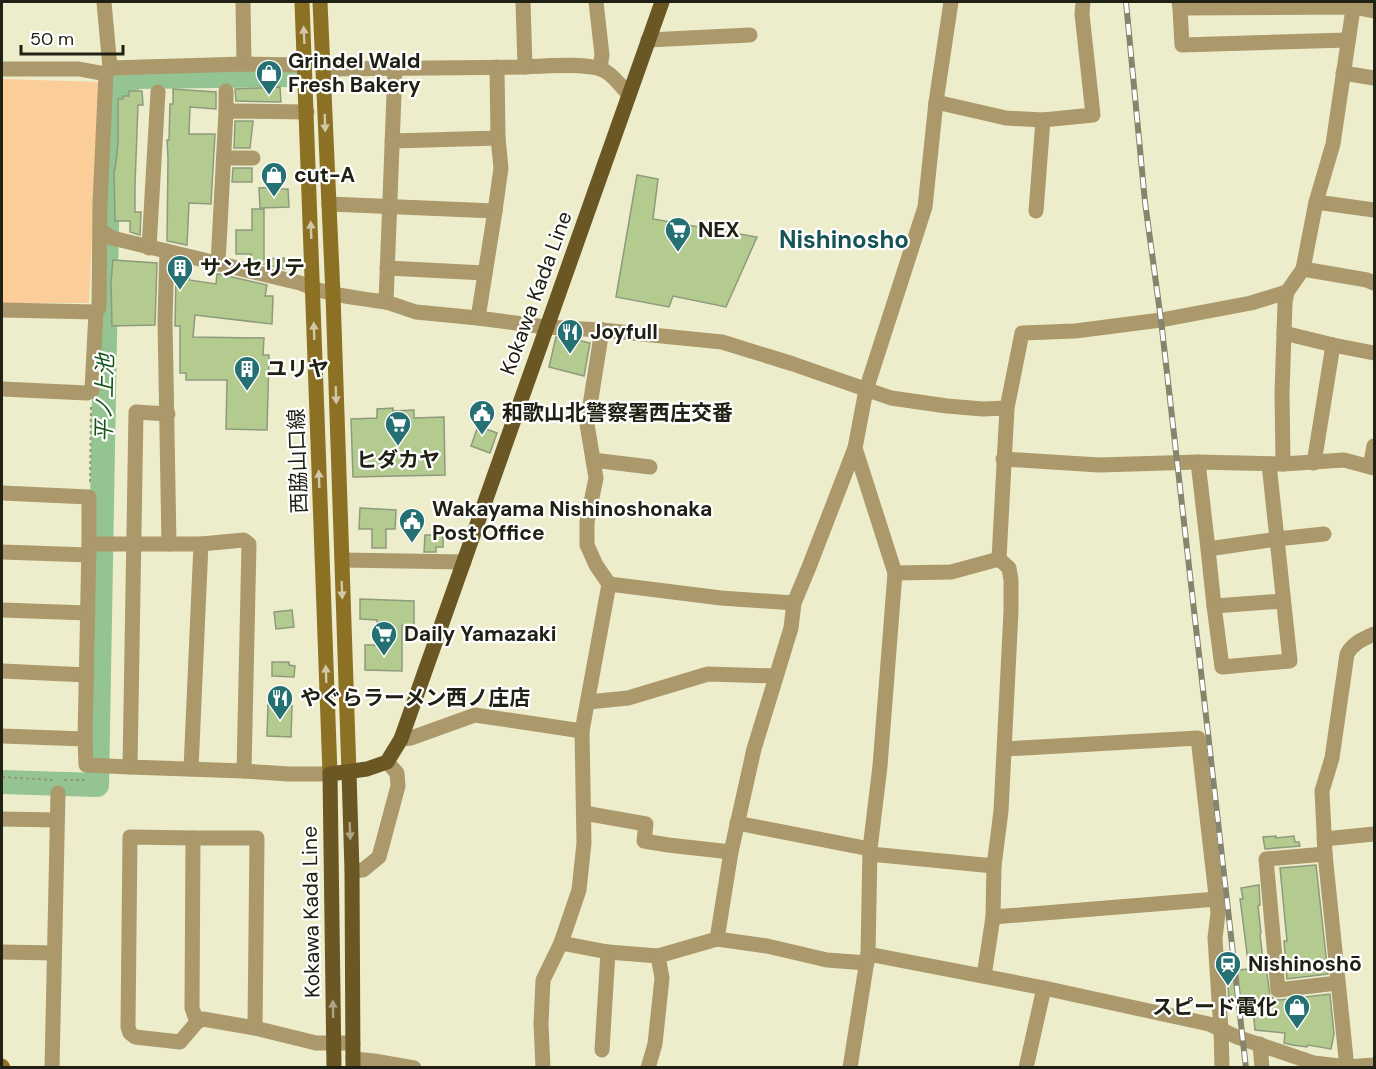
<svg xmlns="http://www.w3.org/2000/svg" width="1376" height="1069" font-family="'DM Sans','Noto Sans JP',sans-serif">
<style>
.green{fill:#facd99}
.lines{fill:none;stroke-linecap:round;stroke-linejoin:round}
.river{stroke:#94c492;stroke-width:24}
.building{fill:#b3cb8e;stroke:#8e9a7c;stroke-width:1.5}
.path{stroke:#97977f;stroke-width:2;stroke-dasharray:3 3;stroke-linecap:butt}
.street{stroke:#ab996b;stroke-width:15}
.secondary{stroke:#8c7023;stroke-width:15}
.primary{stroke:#6a5723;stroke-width:15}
.rail-casing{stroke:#85856e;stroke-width:6}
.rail{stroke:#fff;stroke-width:4;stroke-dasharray:11;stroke-linecap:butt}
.oneway{fill:#d1c6a7}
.oneway2{fill:#ada386}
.labels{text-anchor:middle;stroke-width:4.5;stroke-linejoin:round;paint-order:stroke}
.poi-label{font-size:21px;font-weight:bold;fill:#202014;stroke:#fff;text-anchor:start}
.street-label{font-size:21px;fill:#202014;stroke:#fff}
.water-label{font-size:22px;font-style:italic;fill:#155718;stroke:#fff}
.quarter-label{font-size:24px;font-weight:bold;fill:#165355;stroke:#fff}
</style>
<rect width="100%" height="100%" fill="#ededcb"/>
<path class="green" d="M2 79 99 82 89 303H2Z"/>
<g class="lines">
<path class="river" d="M2 782 97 785 107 225 114 97 121 85 137 77 286 75"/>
</g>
<g class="building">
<path d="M280 87 281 102 236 101 235 89Z"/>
<path d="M173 89 216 92V109L190 107 189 134H215L211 204 189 203 187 245 167 241 168 158 167 140H169L170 104H173Z"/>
<path d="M129 91H142L143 105H138L135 185V212H141L140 235 130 232V221H115L114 170H115L118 143V99H123V96H129Z"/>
<path d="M235 121H253L250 148H234Z"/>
<path d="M233 168H252V182H232Z"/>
<path d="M637 175 658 179 653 219 757 237 726 307 673 296 669 307 616 297Z"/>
<path d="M280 187 281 189H288L289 207 260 208 259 188Z"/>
<path d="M252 209H264V259L284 258 285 269 250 261 251 254H236V230H252Z"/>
<path d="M113 260 157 263 155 325 112 326 111 282Z"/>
<path d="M176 274 190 276 189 280 216 284 217 274H219L267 285 265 296H273L272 324 195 315 193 337 264 338 263 355H269L267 430 226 429 227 380H186V373H180V326H175Z"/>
<path d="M556 337 570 338 590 343 584 376 549 367Z"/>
<path d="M393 408V411L414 410V418L444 417 445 475 353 477 351 419 377 418V409Z"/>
<path d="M478 426 497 433 490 453 471 446Z"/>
<path d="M360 508 396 510 395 529H386V548H372V529H359Z"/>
<path d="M425 535H443V547H436V552H424Z"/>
<path d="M360 599 414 601V626L402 625V671L365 670V645H378L377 620 360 619Z"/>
<path d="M292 610 294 627 276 629 274 612Z"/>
<path d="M272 662H289V665L295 666 294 677 272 676Z"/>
<path d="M268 705 292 706 291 737 267 736Z"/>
<path d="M1276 836V838L1294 836 1295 842H1299L1300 846 1265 849 1263 837Z"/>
<path d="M1316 865 1328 974 1287 979 1284 941H1287L1280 868Z"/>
<path d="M1259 885 1260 905 1258 906 1261 933 1260 934 1263 960H1265L1270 995 1274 999 1279 1000 1330 994 1334 1034 1331 1049 1308 1045 1307 1047 1292 1045 1284 1043 1285 1033 1255 1030 1253 1009H1250L1249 1000 1229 1002 1227 971 1249 969 1242 914 1240 899H1243L1241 888Z"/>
</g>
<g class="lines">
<g class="path">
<path d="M90 482 91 406"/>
<path d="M2 777 53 780"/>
<path d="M64 780H85"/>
</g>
<g class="street">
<path d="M243 2 244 64"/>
<path d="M596 2 602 55 600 68"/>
<path d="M1179 2 1180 8 1353 7 1374 11"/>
<path d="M1180 8 1182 45 1348 40"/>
<path d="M648 40 750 35"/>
<path d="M525 67C544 66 590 62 605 71 614 76 622 87 629 95"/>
<path d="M110 68 244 64 305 65"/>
<path d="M395 68 386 302 416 312 478 318"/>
<path d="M2 69H79L106 74"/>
<path d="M323 69 525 67 523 2"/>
<path d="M1343 73 1374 78"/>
<path d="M936 102 1006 118 1043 120"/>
<path d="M226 111V91"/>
<path d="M392 141 498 138 497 67"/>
<path d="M224 158H253"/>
<path d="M1316 202 1374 210"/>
<path d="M329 204 495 211 501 168 498 138"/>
<path d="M495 211 478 318 546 327 602 330 722 342 793 364 891 398 947 406 983 409 1007 408"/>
<path d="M1036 211 1043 120 1093 115 1082 14 1083 2"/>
<path d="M100 230 112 238 300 283C327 295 356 298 386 302"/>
<path d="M149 248 158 92"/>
<path d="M167 251 165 320 169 544"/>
<path d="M218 264 226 111 307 112"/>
<path d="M387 268 485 273"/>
<path d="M1303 269 1367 280 1374 283"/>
<path d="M2 310 96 312"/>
<path d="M1284 333 1333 345 1374 353"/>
<path d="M2 389 87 393 92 390 96 312 99 308 100 203 106 74 110 68 104 2"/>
<path d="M168 414 136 412 130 767 244 771 289 774H330"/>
<path d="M855 448 895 573 951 572 999 559"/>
<path d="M1003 459 1099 465 1198 462 1283 464 1344 460 1374 468"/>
<path d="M593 460 650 467"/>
<path d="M1198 462 1208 549 1277 539 1324 534"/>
<path d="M1314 463 1333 345"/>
<path d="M1283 464 1282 393 1285 303 1287 292 1303 269 1316 202 1333 144 1354 2"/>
<path d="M1370 467 1374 446"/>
<path d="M2 493 89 497V544"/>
<path d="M201 544 244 540 249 544 244 771"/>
<path d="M1208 549 1214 606 1283 601"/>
<path d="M2 552 89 555"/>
<path d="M342 560 464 562"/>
<path d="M609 584 721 598 794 603"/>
<path d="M1214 606 1222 667 1290 661 1269 464"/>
<path d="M2 610 88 613"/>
<path d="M2 671 87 675"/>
<path d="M588 702 628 698 708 674 776 676"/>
<path d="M2 736 85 739"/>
<path d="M401 739 411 738 475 715 582 731"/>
<path d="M1005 749 1198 738 1218 913 1215 938 1221 1030 1222 1068"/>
<path d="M130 767 86 765 85 739 89 544H201L191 769"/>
<path d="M584 813 646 824 644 841 668 845 731 852"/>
<path d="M2 819 57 820"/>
<path d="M737 823 870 849"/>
<path d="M193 838 130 837 128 1027 130 1033 135 1037 180 1042 197 1022 203 1019 255 1028 316 1043H353"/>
<path d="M1324 839 1374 834"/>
<path d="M870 854 994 866"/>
<path d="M1325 854 1266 859 1278 990 1337 983"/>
<path d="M352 871 363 870 379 857 398 786 397 773 387 762"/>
<path d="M993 917 1217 899"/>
<path d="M717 939 731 852 754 749 791 628 794 603 809 567 855 448 866 390 925 207 936 102 951 2"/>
<path d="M561 943 608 952 658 956 717 939 767 946 827 960 867 963"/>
<path d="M2 952 54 953"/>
<path d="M868 954 1044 988 1209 1024 1237 1037 1314 1063 1347 1067 1374 1065"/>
<path d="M984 976 993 917 994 866 1001 811 1011 611V580L1009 568 999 559 1007 408 1022 333 1075 331 1161 320 1251 303 1287 292"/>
<path d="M197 1022 192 1008 193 838H257L255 1028"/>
<path d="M1260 1044 1262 1068"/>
<path d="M602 1050 608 952"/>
<path d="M353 1059 374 1061 414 1068"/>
<path d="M52 1068 58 793"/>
<path d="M543 1068 541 1024 543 980 561 943 579 890 584 843 582 731 609 584 596 565 587 545V522L596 478 587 424 602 330"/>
<path d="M648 1068 655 1044 662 978 658 956"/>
<path d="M850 1068 868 954 870 849 880 766 895 573"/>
<path d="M1026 1068 1044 988"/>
<path d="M1347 1068 1325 854 1322 791 1332 758 1347 654C1353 643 1363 639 1374 634"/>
</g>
<g class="secondary">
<path d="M302 2 330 774"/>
<path d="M320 2 333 295 349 773"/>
<path d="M2 1066 3 1068"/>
</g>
<g class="primary">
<path d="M349 773 352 871 353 1068"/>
<path d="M334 1068 330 774 367 769 387 762 401 739 662 2"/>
</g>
<g class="rail-casing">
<path id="rail" d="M1126 2 1145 202 1161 320 1246 1068"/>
</g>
<use href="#rail" class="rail"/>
</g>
<defs><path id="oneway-solid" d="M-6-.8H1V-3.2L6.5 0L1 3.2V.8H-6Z" transform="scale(1.5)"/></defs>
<g class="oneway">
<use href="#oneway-solid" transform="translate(304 35) rotate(-93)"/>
<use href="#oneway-solid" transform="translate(325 123) rotate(88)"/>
<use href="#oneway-solid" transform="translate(311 230) rotate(-92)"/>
<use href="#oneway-solid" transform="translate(314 331) rotate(-92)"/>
<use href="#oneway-solid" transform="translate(336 395) rotate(88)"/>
<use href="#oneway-solid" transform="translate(319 479) rotate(-92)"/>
<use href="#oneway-solid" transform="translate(342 590) rotate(88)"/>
<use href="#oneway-solid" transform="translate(326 674) rotate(-92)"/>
</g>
<g class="oneway2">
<use href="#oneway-solid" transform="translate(350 831) rotate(88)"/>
<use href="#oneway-solid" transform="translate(333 1009) rotate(-91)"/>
</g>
<defs>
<g id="shop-pin" transform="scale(1.35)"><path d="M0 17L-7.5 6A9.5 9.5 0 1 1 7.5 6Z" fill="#257073" stroke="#fff"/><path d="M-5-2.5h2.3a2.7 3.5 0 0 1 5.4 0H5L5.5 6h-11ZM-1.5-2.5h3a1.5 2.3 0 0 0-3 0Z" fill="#fff"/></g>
<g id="supermarket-pin" transform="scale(1.35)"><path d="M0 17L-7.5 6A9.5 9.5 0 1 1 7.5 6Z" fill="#257073" stroke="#fff"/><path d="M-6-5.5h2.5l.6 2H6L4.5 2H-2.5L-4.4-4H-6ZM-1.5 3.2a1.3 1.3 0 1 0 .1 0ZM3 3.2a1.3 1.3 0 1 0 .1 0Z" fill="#fff"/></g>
<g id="building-pin" transform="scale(1.35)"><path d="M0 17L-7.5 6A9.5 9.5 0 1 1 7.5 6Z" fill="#257073" stroke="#fff"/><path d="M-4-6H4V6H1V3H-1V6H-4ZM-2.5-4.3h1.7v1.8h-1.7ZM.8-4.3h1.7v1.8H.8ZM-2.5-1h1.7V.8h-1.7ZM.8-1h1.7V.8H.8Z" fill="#fff"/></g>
<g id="restaurant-pin" transform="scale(1.35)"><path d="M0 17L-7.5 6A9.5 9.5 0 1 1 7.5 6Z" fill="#257073" stroke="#fff"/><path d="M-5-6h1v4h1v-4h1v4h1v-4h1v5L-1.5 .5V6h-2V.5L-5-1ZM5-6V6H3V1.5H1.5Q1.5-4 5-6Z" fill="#fff"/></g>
<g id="civic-pin" transform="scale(1.35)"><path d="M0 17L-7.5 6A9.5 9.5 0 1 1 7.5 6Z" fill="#257073" stroke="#fff"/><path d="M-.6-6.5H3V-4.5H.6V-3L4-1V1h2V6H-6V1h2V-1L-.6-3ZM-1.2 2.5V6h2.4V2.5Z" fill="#fff"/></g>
<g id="station-pin" transform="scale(1.35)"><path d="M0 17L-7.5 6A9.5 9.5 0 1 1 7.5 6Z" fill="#257073" stroke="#fff"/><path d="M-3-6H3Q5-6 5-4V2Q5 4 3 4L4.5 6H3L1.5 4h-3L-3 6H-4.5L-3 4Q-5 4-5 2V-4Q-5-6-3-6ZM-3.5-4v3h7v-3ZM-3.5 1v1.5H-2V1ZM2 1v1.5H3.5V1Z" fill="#fff"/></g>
</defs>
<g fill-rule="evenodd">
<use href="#shop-pin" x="269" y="73"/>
<use href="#shop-pin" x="274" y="175"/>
<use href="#supermarket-pin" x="678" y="230"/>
<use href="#building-pin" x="180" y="268"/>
<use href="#restaurant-pin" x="570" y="332"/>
<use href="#building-pin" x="247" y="369"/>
<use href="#civic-pin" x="482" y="413"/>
<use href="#supermarket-pin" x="398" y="424"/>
<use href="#civic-pin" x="412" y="521"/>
<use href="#supermarket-pin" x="384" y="634"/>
<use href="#restaurant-pin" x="280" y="698"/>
<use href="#station-pin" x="1228" y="964"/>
<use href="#shop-pin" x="1297" y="1007"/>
</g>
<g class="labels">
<g class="poi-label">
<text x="288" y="68">Grindel Wald<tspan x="288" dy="24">Fresh Bakery</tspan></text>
<text x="294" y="182">cut-A</text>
<text x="698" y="237">NEX</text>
<text x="200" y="275">サンセリテ</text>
<text x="590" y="339">Joyfull</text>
<text x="266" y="376">ユリヤ</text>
<text x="502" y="420">和歌山北警察署西庄交番</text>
<text x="398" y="467" text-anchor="middle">ヒダカヤ</text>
<text x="432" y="516">Wakayama Nishinoshonaka<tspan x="432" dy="24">Post Office</tspan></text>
<text x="404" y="641">Daily Yamazaki</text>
<text x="300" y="705">やぐらラーメン西ノ庄店</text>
<text x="1248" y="971">Nishinoshō</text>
<text x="1278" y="1014" text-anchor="end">スピード電化</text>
</g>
<g class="street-label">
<text transform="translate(536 293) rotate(-70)" y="7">Kokawa Kada Line</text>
<text transform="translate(298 461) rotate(-92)" y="7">西脇山口線</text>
<text transform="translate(311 912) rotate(-91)" y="7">Kokawa Kada Line</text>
</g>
<g class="water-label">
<text transform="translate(104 398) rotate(-89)" y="8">平ノ上池</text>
</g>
<g class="quarter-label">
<text x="844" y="248">Nishinosho</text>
</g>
</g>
<rect width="1376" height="1069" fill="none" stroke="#202014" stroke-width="6"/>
<path d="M21 45v9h102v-9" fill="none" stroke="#202014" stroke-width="3"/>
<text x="30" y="45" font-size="18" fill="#202014" stroke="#ffffff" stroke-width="4.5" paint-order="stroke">50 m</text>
</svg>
